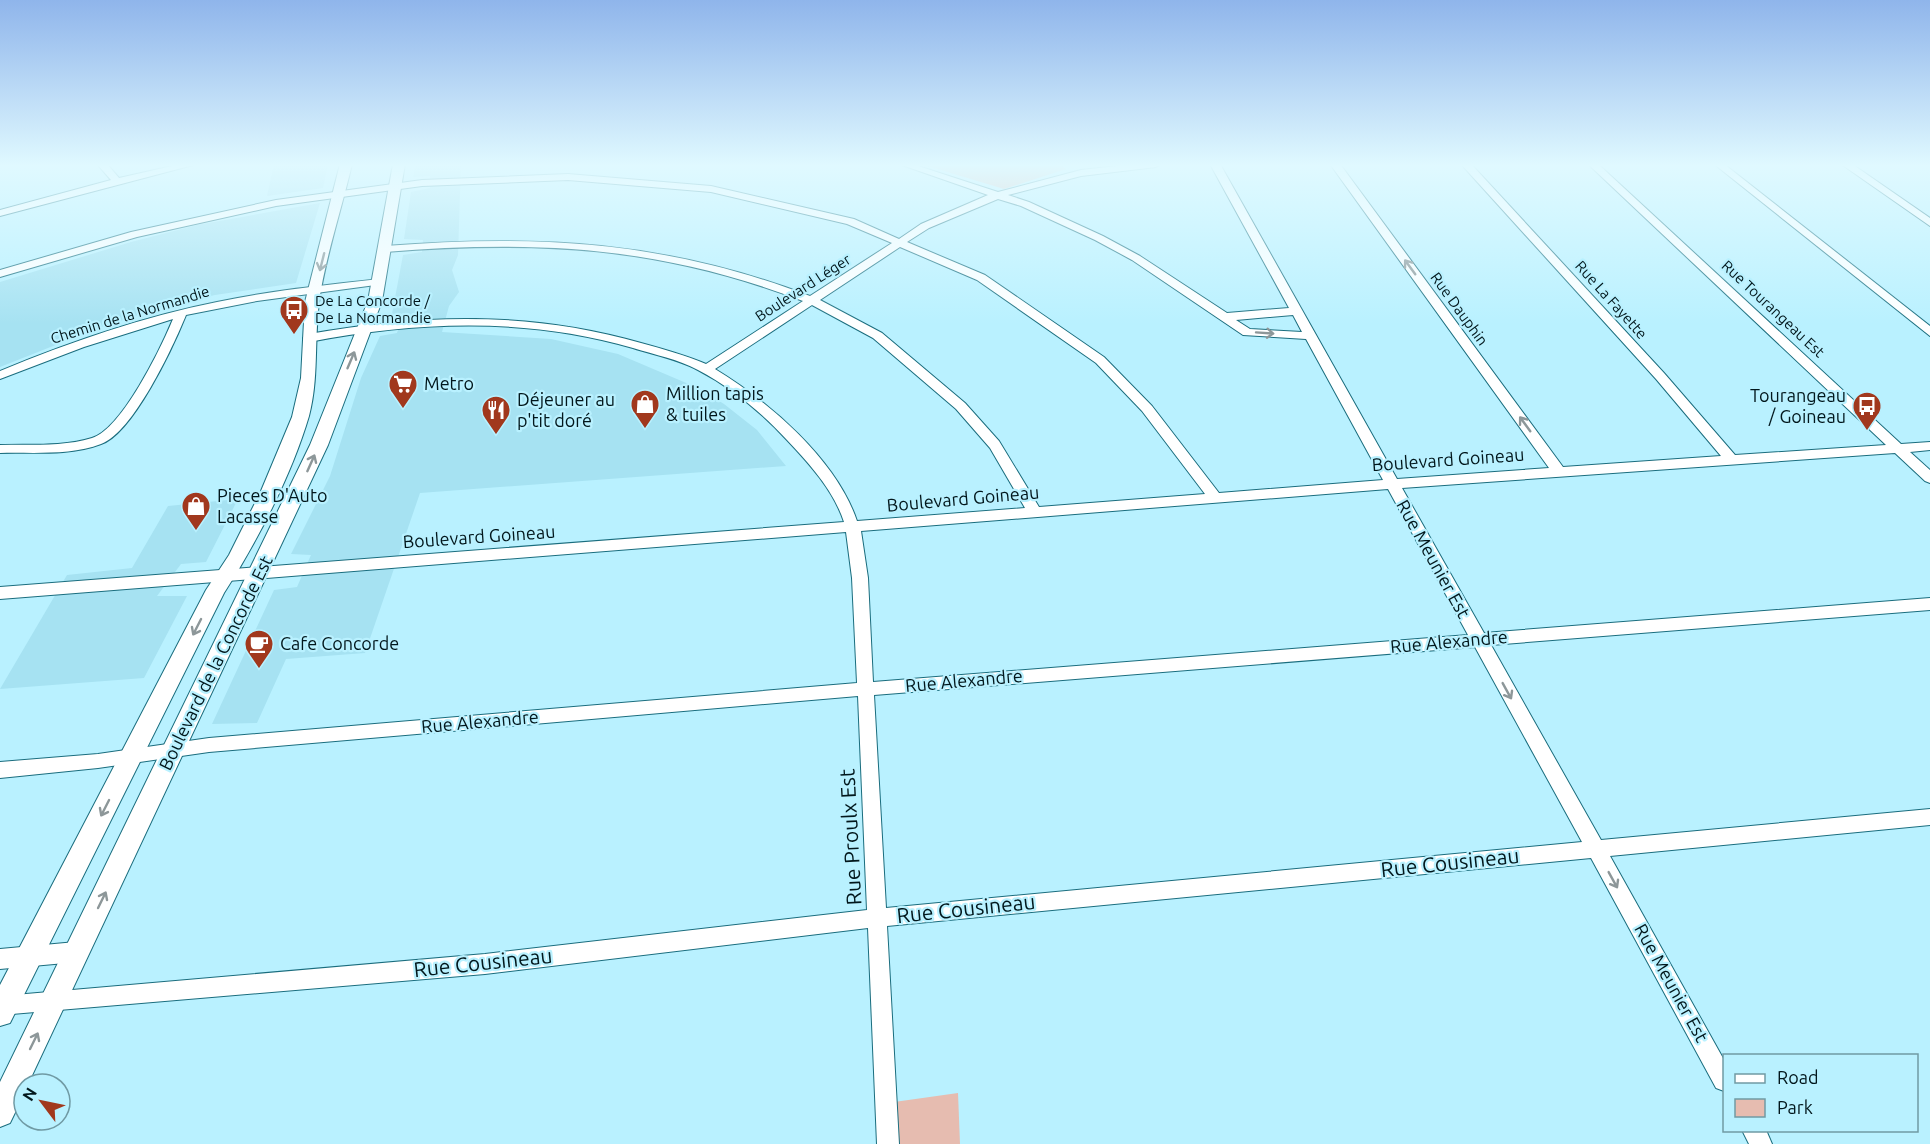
<svg xmlns="http://www.w3.org/2000/svg" width="1930" height="1144" font-family="Ubuntu,sans-serif">
<style>
.built{fill:#a6e2f2}
.green{fill:#e6bcb0}
.lines{fill:none;stroke-linecap:round;stroke-linejoin:round}
.minor-casing{stroke:#1a6d7e;stroke-width:2}
.tertiary-casing{stroke:#1a6d7e;stroke-width:2}
.minor{fill:#fff;fill-rule:evenodd}
.tertiary{fill:#fff;fill-rule:evenodd}
.oneway{stroke:#8d9799}
.labels{text-anchor:middle;stroke-width:4.5;stroke-linejoin:round;paint-order:stroke}
.far-street-label{font-size:15px;fill:#02171c;stroke:#b9f1ff}
.far-poi-label{font-size:15px;fill:#02171c;stroke:#b9f1ff;text-anchor:start}
.poi-label{font-size:18px;fill:#02171c;stroke:#b9f1ff;text-anchor:start}
.street-label{font-size:18px;fill:#02171c;stroke:#b9f1ff}
.near-street-label{font-size:21px;fill:#02171c;stroke:#b9f1ff}
</style>
<rect width="100%" height="100%" fill="#b9f1ff"/>
<g class="built">
<path d="M274 164H328L323 188 267 196Z"/>
<path d="M416 164H461L458 255 452 270 459 292 449 306 442 332 551 339 618 354 698 388 724 404 757 430 786 466 420 493 365 653 286 659 257 723 212 724 274 590 297 587 311 555 291 554 330 476 361 378 380 336 397 333 402 315 392 314 403 255 422 252 423 240 404 239 411 192 430 188V176L413 177Z"/>
<path d="M320 203 296 283 215 295 160 308 101 327 0 367V282L131 242 197 225Z"/>
<path d="M238 499 206 562 181 564 157 596H187L144 678 0 689 67 575 132 568 168 506Z"/>
</g>
<g class="green">
<path d="M921 164H1059L1066 169 1004 189Z"/>
<path d="M958 1093 960 1144H888L887 1103Z"/>
</g>
<g class="lines">
<g class="minor-casing">
<g id="minor">
<path d="M97 164H107L119 178 181 164H197L0 216V210L111 180Z"/>
<path d="M899 164H912L998 192 1081 170 1135 164H1161L1156 167 1081 176 1008 195 1029 202 1103 236 1140 256 1227 313 1289 308 1210 164H1220L1397 479 1549 468 1330 164H1340L1563 467 1721 456 1656 379 1461 164H1471L1664 373 1735 455 1886 445 1588 164H1598L1901 444 1930 442V450L1910 452 1930 470V483L1925 481 1895 453 1402 488 1484 633 1930 598V610L1491 645 1601 840 1930 809V825L1610 856 1724 1060V1091L1716 1088 1591 858 887 926 899 1144H877L868 928 485 974 0 1015V997L3 996 485 954 867 910 858 696 209 752 98 768 0 778V762L98 754 209 738 857 683 852 578 846 532 0 599V587L844 522C834 491 809 463 787 440 762 413 731 387 698 370 678 359 655 355 633 348 526 317 418 321 309 342L303 338 309 334C421 314 530 311 641 343 663 349 685 355 706 364L803 301C660 246 536 240 385 252L380 249 385 246C539 234 665 241 810 296L892 243 847 224 711 192 568 180 422 186 276 206 137 237 0 277V270L131 232 276 200 422 180 568 174 711 186 854 219 899 239 921 224 988 195ZM998 199 1021 206 1095 240 1132 260 1243 335 1306 339 1383 480 1219 493 1152 406 1104 357 985 275 907 242 929 228ZM900 247 977 280 1096 363 1142 411 1205 494 1039 507 999 441 965 403 882 333 820 300ZM812 305 873 338 956 409 990 448 1025 508 857 521C836 459 769 402 715 369ZM1293 315 1302 332 1250 329 1236 320ZM1388 489 1468 635 873 682 868 578 861 531ZM1475 647 1582 842 886 908 874 695Z"/>
<path d="M1714 164H1724L1930 326V336Z"/>
<path d="M1841 164H1852L1930 218V226Z"/>
<path d="M379 279 383 280V284L257 301 186 315C173 347 133 433 101 444 70 456 32 452 0 453V445C29 444 63 447 92 438 122 429 161 348 173 319L84 347 0 379V371C70 342 142 317 217 302 270 291 325 285 379 279Z"/>
<path d="M76 942 83 945 86 952 83 959 76 962 0 969V949Z"/>
<path d="M1742 1130H1766L1772 1144H1749Z"/>
</g>
</g>
<g class="tertiary-casing">
<g id="tertiary">
<path d="M340 164H352C342 208 325 258 319 302 314 341 319 378 309 416 292 474 257 542 224 593L10 1023 0 1026V985L206 590 229 555 261 491 292 417 301 378 305 302Z"/>
<path d="M393 164H405L382 301 328 445 28 1084H24V1094L10 1123 0 1127V1082L310 445 368 301Z"/>
</g>
</g>
<use href="#minor" class="minor"/>
<use href="#tertiary" class="tertiary"/>
</g>
<defs><path id="oneway-shaft" d="M-6 0H5M1.5-3L5.5 0L1.5 3" fill="none" stroke-width="1.6" stroke-linecap="round" stroke-linejoin="round" transform="scale(1.5)"/></defs>
<g class="oneway">
<use href="#oneway-shaft" transform="translate(322 262) rotate(104)"/>
<use href="#oneway-shaft" transform="translate(1410 267) rotate(-126)"/>
<use href="#oneway-shaft" transform="translate(1265 333) rotate(4)"/>
<use href="#oneway-shaft" transform="translate(351 360) rotate(-67)"/>
<use href="#oneway-shaft" transform="translate(1525 424) rotate(-126)"/>
<use href="#oneway-shaft" transform="translate(311 463) rotate(-66)"/>
<use href="#oneway-shaft" transform="translate(197 627) rotate(117)"/>
<use href="#oneway-shaft" transform="translate(1507 691) rotate(61)"/>
<use href="#oneway-shaft" transform="translate(105 808) rotate(117)"/>
<use href="#oneway-shaft" transform="translate(1613 880) rotate(61)"/>
<use href="#oneway-shaft" transform="translate(102 900) rotate(-64)"/>
<use href="#oneway-shaft" transform="translate(34 1041) rotate(-64)"/>
</g>
<linearGradient id="sky" x2="0" y2="1"><stop stop-color="#8fb5eb"/><stop offset="0.51" stop-color="#e0f9ff"/><stop offset="1" stop-color="#e0f9ff" stop-opacity="0"/></linearGradient>
<rect width="1930" height="324" fill="url(#sky)"/>
<defs>
<g id="bus-pin" transform="scale(1.5)"><path d="M0 17L-7.5 6A9.5 9.5 0 1 1 7.5 6Z" fill="#a1381d" stroke="#b9f1ff"/><path d="M-5-6H5V4H4V6H2V4H-2V6H-4V4H-5ZM-3.5-4V0h7V-4ZM-3.5 1.2v1.5H-2V1.2ZM2 1.2v1.5H3.5V1.2Z" fill="#fff"/></g>
<g id="supermarket-pin" transform="scale(1.5)"><path d="M0 17L-7.5 6A9.5 9.5 0 1 1 7.5 6Z" fill="#a1381d" stroke="#b9f1ff"/><path d="M-6-5.5h2.5l.6 2H6L4.5 2H-2.5L-4.4-4H-6ZM-1.5 3.2a1.3 1.3 0 1 0 .1 0ZM3 3.2a1.3 1.3 0 1 0 .1 0Z" fill="#fff"/></g>
<g id="shop-pin" transform="scale(1.5)"><path d="M0 17L-7.5 6A9.5 9.5 0 1 1 7.5 6Z" fill="#a1381d" stroke="#b9f1ff"/><path d="M-5-2.5h2.3a2.7 3.5 0 0 1 5.4 0H5L5.5 6h-11ZM-1.5-2.5h3a1.5 2.3 0 0 0-3 0Z" fill="#fff"/></g>
<g id="restaurant-pin" transform="scale(1.5)"><path d="M0 17L-7.5 6A9.5 9.5 0 1 1 7.5 6Z" fill="#a1381d" stroke="#b9f1ff"/><path d="M-5-6h1v4h1v-4h1v4h1v-4h1v5L-1.5 .5V6h-2V.5L-5-1ZM5-6V6H3V1.5H1.5Q1.5-4 5-6Z" fill="#fff"/></g>
<g id="cafe-pin" transform="scale(1.5)"><path d="M0 17L-7.5 6A9.5 9.5 0 1 1 7.5 6Z" fill="#a1381d" stroke="#b9f1ff"/><path d="M-5.5-4.5H6V0H3Q3 3.5 0 3.5H-2.5Q-5.5 3.5-5.5 0ZM3-3.2v2h1.7v-2ZM-6 4.5H4V6H-6Z" fill="#fff"/></g>
</defs>
<g fill-rule="evenodd">
<use href="#bus-pin" x="294" y="310"/>
<use href="#supermarket-pin" x="403" y="384"/>
<use href="#shop-pin" x="645" y="404"/>
<use href="#bus-pin" x="1867" y="406"/>
<use href="#restaurant-pin" x="496" y="410"/>
<use href="#shop-pin" x="196" y="506"/>
<use href="#cafe-pin" x="259" y="644"/>
</g>
<g class="labels">
<g class="far-street-label">
<text transform="translate(803 288) rotate(-33)" y="5">Boulevard Léger</text>
<text transform="translate(1611 300) rotate(48)" y="5">Rue La Fayette</text>
<text transform="translate(1459 309) rotate(54)" y="5">Rue Dauphin</text>
<text transform="translate(1773 309) rotate(43)" y="5">Rue Tourangeau Est</text>
<text transform="translate(130 315) rotate(-17)" y="5">Chemin de la Normandie</text>
</g>
<g class="far-poi-label">
<text x="315" y="306">De La Concorde /<tspan x="315" dy="17">De La Normandie</tspan></text>
</g>
<g class="poi-label">
<text x="424" y="390">Metro</text>
<text x="666" y="400">Million tapis<tspan x="666" dy="21">&amp; tuiles</tspan></text>
<text x="1846" y="402" text-anchor="end">Tourangeau<tspan x="1846" dy="21">/ Goineau</tspan></text>
<text x="517" y="406">Déjeuner au<tspan x="517" dy="21">p'tit doré</tspan></text>
<text x="217" y="502">Pieces D'Auto<tspan x="217" dy="21">Lacasse</tspan></text>
<text x="280" y="650">Cafe Concorde</text>
</g>
<g class="street-label">
<text transform="translate(1448 460) rotate(-4)" y="6">Boulevard Goineau</text>
<text transform="translate(963 499) rotate(-5)" y="6">Boulevard Goineau</text>
<text transform="translate(479 537) rotate(-4)" y="6">Boulevard Goineau</text>
<text transform="translate(1433 559) rotate(61)" y="6">Rue Meunier Est</text>
<text transform="translate(1449 642) rotate(-5)" y="6">Rue Alexandre</text>
<text transform="translate(216 663) rotate(-64)" y="6">Boulevard de la Concorde Est</text>
<text transform="translate(964 681) rotate(-5)" y="6">Rue Alexandre</text>
<text transform="translate(480 722) rotate(-5)" y="6">Rue Alexandre</text>
<text transform="translate(1671 983) rotate(61)" y="6">Rue Meunier Est</text>
</g>
<g class="near-street-label">
<text transform="translate(851 837) rotate(-93)" y="7">Rue Proulx Est</text>
<text transform="translate(1450 863) rotate(-6)" y="7">Rue Cousineau</text>
<text transform="translate(966 909) rotate(-6)" y="7">Rue Cousineau</text>
<text transform="translate(483 963) rotate(-6)" y="7">Rue Cousineau</text>
</g>
</g>
<rect x="1723" y="1054" width="195" height="78" fill="#b9f1ff" stroke="#709aa4" stroke-width="1.5"/>
<rect x="1735" y="1074" width="30" height="9" fill="#ffffff" stroke="#709aa4" stroke-width="1.5"/>
<text x="1777" y="1084" font-size="18" fill="#02171c">Road</text>
<rect x="1735" y="1099" width="30" height="18" fill="#e6bcb0" stroke="#709aa4" stroke-width="1.5"/>
<text x="1777" y="1114" font-size="18" fill="#02171c">Park</text>
<g transform="translate(42 1102) rotate(302)"><circle r="28" fill="#b9f1ff" stroke="#709aa4" stroke-width="1.5"/>
<path d="M0-4.5L10 22L0 15L-10 22Z" fill="#a1381d"/>
<text y="-9" font-size="16" font-weight="bold" text-anchor="middle" fill="#02171c">N</text>
</g>
</svg>
